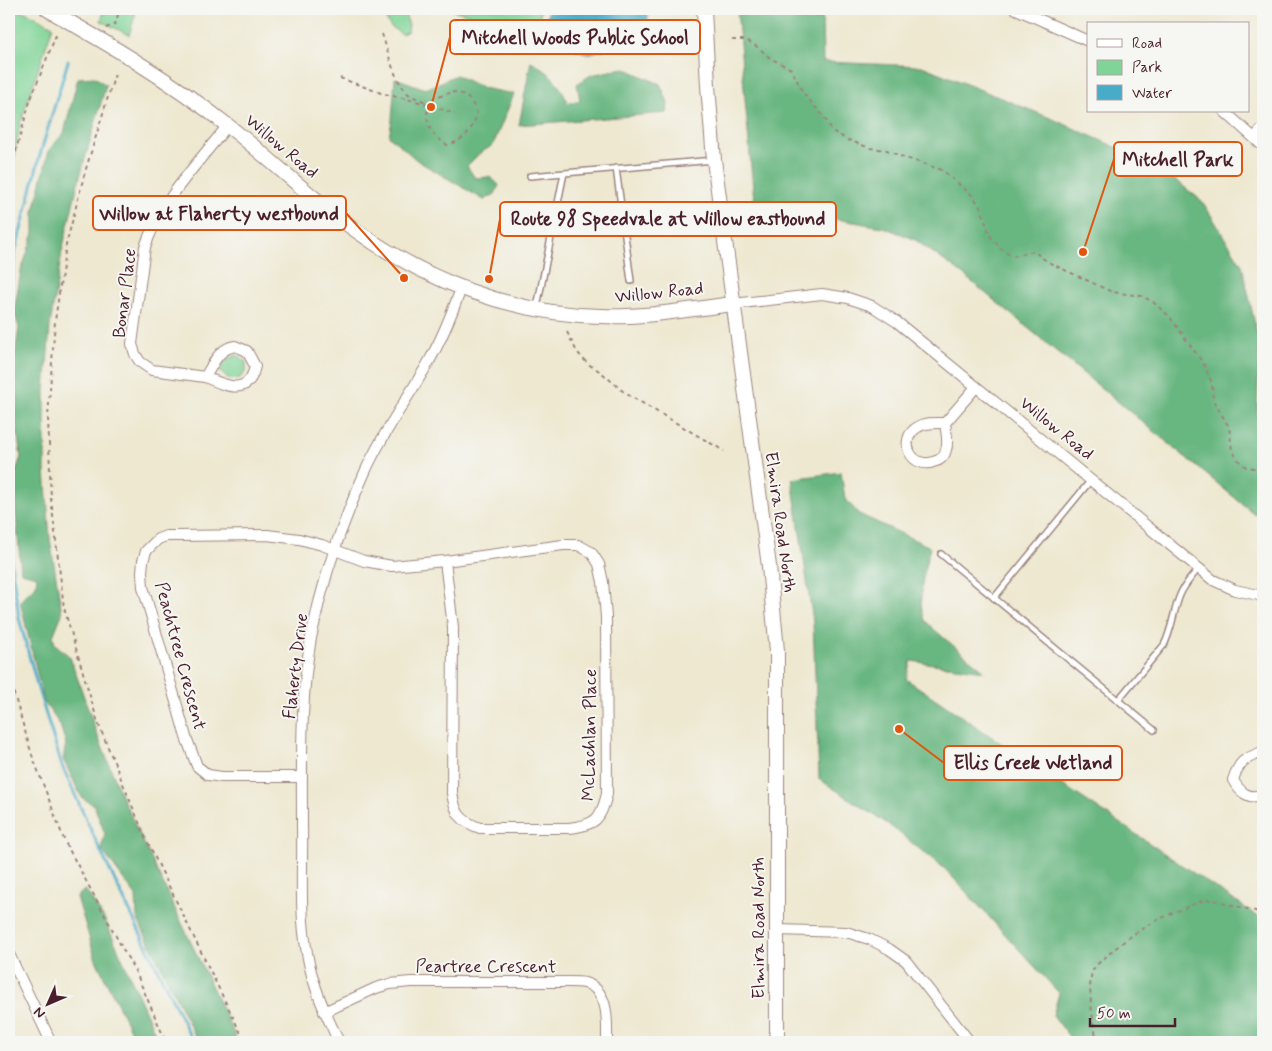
<svg xmlns="http://www.w3.org/2000/svg" width="1272" height="1051" font-family="Mynerve,sans-serif">
<style>
.green{fill:#80d497;stroke:#657a61}
.forest{fill:#68b680;stroke:#596a56}
.water{fill:#48abc8;stroke:#49657a}
.lines{fill:none;stroke-linecap:round;stroke-linejoin:round}
.stream{stroke:#48abc8;stroke-width:3}
.lane-casing{stroke:#9c847e;stroke-width:8}
.street-casing{stroke:#9c847e;stroke-width:12}
.secondary-casing{stroke:#9c847e;stroke-width:16}
.path{stroke:#9c847e;stroke-width:2;stroke-dasharray:4 4;stroke-linecap:butt}
.lane{stroke:#fff;stroke-width:5}
.street{stroke:#fff;stroke-width:10}
.secondary{stroke:#fff;stroke-width:14}
.labels{text-anchor:middle;stroke-width:4;stroke-linejoin:round;paint-order:stroke}
.street-label{font-size:18px;fill:#4a1f2b;stroke:#f6f6f2}
.leader{fill:none;stroke:#e0560e;stroke-width:2}
.callout-dot{fill:#e0560e;stroke:#f6f6f2;stroke-width:2}
.callout{fill:#f6f6f2;stroke:#e0560e;stroke-width:2}
.callout-label{font-size:19px;text-anchor:middle;font-weight:bold;fill:#4a1f2b}
</style>
<rect width="100%" height="100%" fill="#f6f6f2"/>
<filter id="ink" filterUnits="userSpaceOnUse"><feTurbulence type="fractalNoise" baseFrequency=".02" numOctaves="2"/><feDisplacementMap in="SourceGraphic" scale="10" xChannelSelector="R" yChannelSelector="G"/><feConvolveMatrix kernelMatrix="1 2 1 2 8 2 1 2 1" color-interpolation-filters="sRGB"/></filter>
<filter id="wash" filterUnits="userSpaceOnUse"><feTurbulence type="fractalNoise" baseFrequency=".0096" numOctaves="4" result="noise"/><feDisplacementMap in="SourceGraphic" scale="20" xChannelSelector="R" yChannelSelector="G"/><feGaussianBlur stdDeviation="1.12" result="paint"/><feColorMatrix in="noise" values="0 0 0 0 0 0 0 0 0 0 0 0 0 0 0 0 0 1.4 0 .05"/><feComposite in="paint" operator="in"/></filter>
<g filter="url(#wash)">
<rect width="100%" height="100%" fill="#eee8d0"/>
<g class="green">
<path d="M9 9C25 9 39 19 53 26L20 124 9 190Z"/>
<path d="M105 9H137L129 35 101 21Z"/>
<path d="M384 9H403L409 25 408 31 402 34C388 26 388 25 383 10Z"/>
<path d="M449 9H541L536 34Z"/>
<path d="M237 355 246 362V371L240 378 231 380 220 372 225 360Z"/>
</g>
<g class="forest">
<path d="M737 9H822L823 62 922 66 1055 120 1156 165 1202 201 1242 265 1259 343 1257 419 1263 420V517L1257 516 961 273 914 239 883 227 817 216 756 223Z"/>
<path d="M531 61C552 74 557 80 568 103L580 100 577 84 591 75 624 68 660 84 668 102 667 113 519 125Z"/>
<path d="M456 75 482 88 514 94 493 145 479 154 467 166 475 178 490 177 499 185 495 194 484 200 418 161 389 136 392 120 395 78 426 89Z"/>
<path d="M95 77 106 85 77 187 62 251 50 326 45 391V470L50 539 62 614 53 636 55 644 70 657 97 734 122 797 238 1042H198L137 918 136 896 101 849 105 834 94 805 82 798 63 759 66 744 60 725 44 702 20 601 36 585 37 576 21 572 13 479 21 457 13 406 12 373 19 328 14 311 21 271 34 233V211L49 150 64 133 78 78Z"/>
<path d="M841 472 845 499 859 514 930 547C925 567 916 600 925 620 929 627 975 663 985 671L911 661 906 679 1263 920V1042H1073L1053 1015 1059 993 945 869 888 824 819 779 813 622 792 479Z"/>
<path d="M85 889 105 920 159 1042H136L96 960 77 897Z"/>
</g>
<path class="water" d="M549 9H649L645 39 638 46H617L588 54 552 41 544 29Z"/>
<g class="lines">
<g class="stream">
<path d="M9 305 15 253 40 155 68 61"/>
<path d="M9 547 19 618 39 692 62 766 100 850 193 1042"/>
</g>
</g>
</g>
<g filter="url(#ink)">
<g class="lines">
<g class="lane-casing">
<g id="lane">
<path d="M616 168 631 281"/>
<path d="M530 176 714 160"/>
<path d="M537 307 564 173"/>
<path d="M941 554 1154 730"/>
<path d="M994 598 1091 480"/>
<path d="M1118 700 1164 645C1172 630 1173 612 1180 595 1184 585 1192 577 1198 569"/>
</g>
</g>
<g class="street-casing">
<g id="street">
<path d="M1016 9 1088 41"/>
<path d="M1224 111 1263 146"/>
<path d="M1255 137 1263 128"/>
<path d="M733 304 822 294 848 298 872 306 897 322 1213 580 1235 590 1263 596"/>
<path d="M235 346 247 351 255 366C249 397 226 386 205 377 214 363 218 349 235 346Z"/>
<path d="M205 377 152 370 140 362 135 354 132 344 145 247C160 202 198 163 228 125"/>
<path d="M945 423C946 431 949 442 946 450 945 455 941 460 936 461 912 472 896 439 918 427 925 422 937 423 945 423L976 387"/>
<path d="M1262 752C1244 759 1239 761 1233 780 1239 791 1250 802 1263 793"/>
<path d="M302 777H222L208 775 197 766 186 737 143 587 142 572 143 561 146 551 158 539 166 536H177L267 535 299 539 322 545 364 561 392 566 445 561 563 545H578L591 552 599 564 603 582 606 617 607 794C601 819 596 825 569 828H480C460 821 455 813 452 793L453 627 445 561"/>
<path d="M777 930 846 932 869 939 889 949 906 961 970 1042"/>
<path d="M9 954 51 1042"/>
<path d="M324 1012 376 988 390 984 411 982H569C574 982 580 982 585 983 610 990 607 1023 607 1042"/>
<path d="M339 1042C325 1013 312 984 307 953 299 911 303 867 302 825 302 764 300 699 311 638 322 582 341 525 365 472 382 434 406 401 427 365 441 341 451 315 461 289"/>
</g>
</g>
<g class="secondary-casing">
<g id="secondary">
<path d="M47 9C109 44 171 81 227 125 270 158 310 198 354 229 426 281 511 314 601 316 644 318 690 309 733 304"/>
<path d="M704 9 708 86 714 160 769 566 777 651V1042"/>
</g>
</g>
<g class="path">
<path d="M106 28 115 24 120 9"/>
<path d="M382 34C388 51 395 85 410 95 416 99 422 99 428 104"/>
<path d="M732 40H746L759 48 770 58 791 69 804 94 824 117 832 131 848 140 870 148 887 150 900 156 942 170 973 196 981 208 990 236 1004 252 1014 256 1034 251 1042 258 1052 264 1112 292 1142 296 1153 302 1169 316 1203 363 1212 383 1213 400 1229 427 1232 450 1238 460 1246 467 1254 468 1263 465"/>
<path d="M115 74 85 172 66 245 55 321 48 417 51 499 64 608 98 723 145 837 245 1042"/>
<path d="M340 78 381 93 428 104 455 114"/>
<path d="M452 92C466 93 472 100 477 113 473 130 464 141 447 145 429 134 423 120 430 100Z"/>
<path d="M9 175 30 101 56 35"/>
<path d="M567 332 577 352 588 364 601 372 625 393 724 451"/>
<path d="M9 677 32 755 65 842 137 975 166 1042"/>
<path d="M1097 1042C1094 1026 1086 984 1093 970 1096 964 1104 959 1109 954 1137 928 1169 913 1205 900H1213L1263 913"/>
</g>
<use href="#lane" class="lane"/>
<use href="#street" class="street"/>
<use href="#secondary" class="secondary"/>
</g>
</g>
<g class="labels">
<g class="street-label">
<text transform="translate(282 146) rotate(40)" y="6">Willow Road</text>
<text transform="translate(659 292) rotate(-6)" y="6">Willow Road</text>
<text transform="translate(124 293) rotate(-83)" y="6">Bonar Place</text>
<text transform="translate(1057 428) rotate(39)" y="6">Willow Road</text>
<text transform="translate(781 522) rotate(82)" y="6">Elmira Road North</text>
<text transform="translate(181 656) rotate(75)" y="6">Peachtree Crescent</text>
<text transform="translate(295 666) rotate(-83)" y="6">Flaherty Drive</text>
<text transform="translate(589 735) rotate(-89)" y="6">McLachlan Place</text>
<text transform="translate(758 928) rotate(-90)" y="6">Elmira Road North</text>
<text x="486" y="972">Peartree Crescent</text>
</g>
</g>
<path class="leader" d="M431 107L450 37M1083 252L1114 159M404 278L346 213M489 279L500 219M899 729L944 763"/>
<g class="callout-dot">
<circle cx="431" cy="107" r="5"/>
<circle cx="1083" cy="252" r="5"/>
<circle cx="404" cy="278" r="5"/>
<circle cx="489" cy="279" r="5"/>
<circle cx="899" cy="729" r="5"/>
</g>
<g class="callout">
<rect x="450" y="20" width="250" height="34" rx="5"/>
<rect x="1114" y="142" width="128" height="34" rx="5"/>
<rect x="93" y="196" width="253" height="34" rx="5"/>
<rect x="500" y="202" width="336" height="34" rx="5"/>
<rect x="944" y="746" width="178" height="34" rx="5"/>
</g>
<g class="callout-label">
<text x="575" y="44">Mitchell Woods Public School</text>
<text x="1178" y="166">Mitchell Park</text>
<text x="219" y="220">Willow at Flaherty westbound</text>
<text x="668" y="225">Route 98 Speedvale at Willow eastbound</text>
<text x="1033" y="769">Ellis Creek Wetland</text>
</g>
<rect width="1272" height="1051" fill="none" stroke="#f6f6f2" stroke-width="30"/>
<rect x="1087" y="22" width="162" height="90" fill="#f6f6f2" stroke="#b1a0a2"/>
<rect x="1097" y="39" width="25" height="8" fill="#ffffff" stroke="#b1a0a2"/>
<text x="1132" y="48" font-size="15" fill="#4a1f2b">Road</text>
<rect x="1097" y="60" width="25" height="15" fill="#80d497" stroke="#b1a0a2"/>
<text x="1132" y="72" font-size="15" fill="#4a1f2b">Park</text>
<rect x="1097" y="85" width="25" height="15" fill="#48abc8" stroke="#b1a0a2"/>
<text x="1132" y="98" font-size="15" fill="#4a1f2b">Water</text>
<g transform="translate(48 1004) rotate(225)" stroke="#f6f6f2" stroke-width="4" paint-order="stroke">
<path d="M0-4L9 19L0 12L-9 19Z" fill="#4a1f2b"/>
<text y="-8" font-size="14" font-weight="bold" text-anchor="middle" fill="#4a1f2b">N</text>
</g>
<path d="M1090 1018v8h85v-8" fill="none" stroke="#4a1f2b" stroke-width="2.5"/>
<text x="1097" y="1018" font-size="15" fill="#4a1f2b" stroke="#f6f6f2" stroke-width="4" paint-order="stroke">50 m</text>
</svg>
